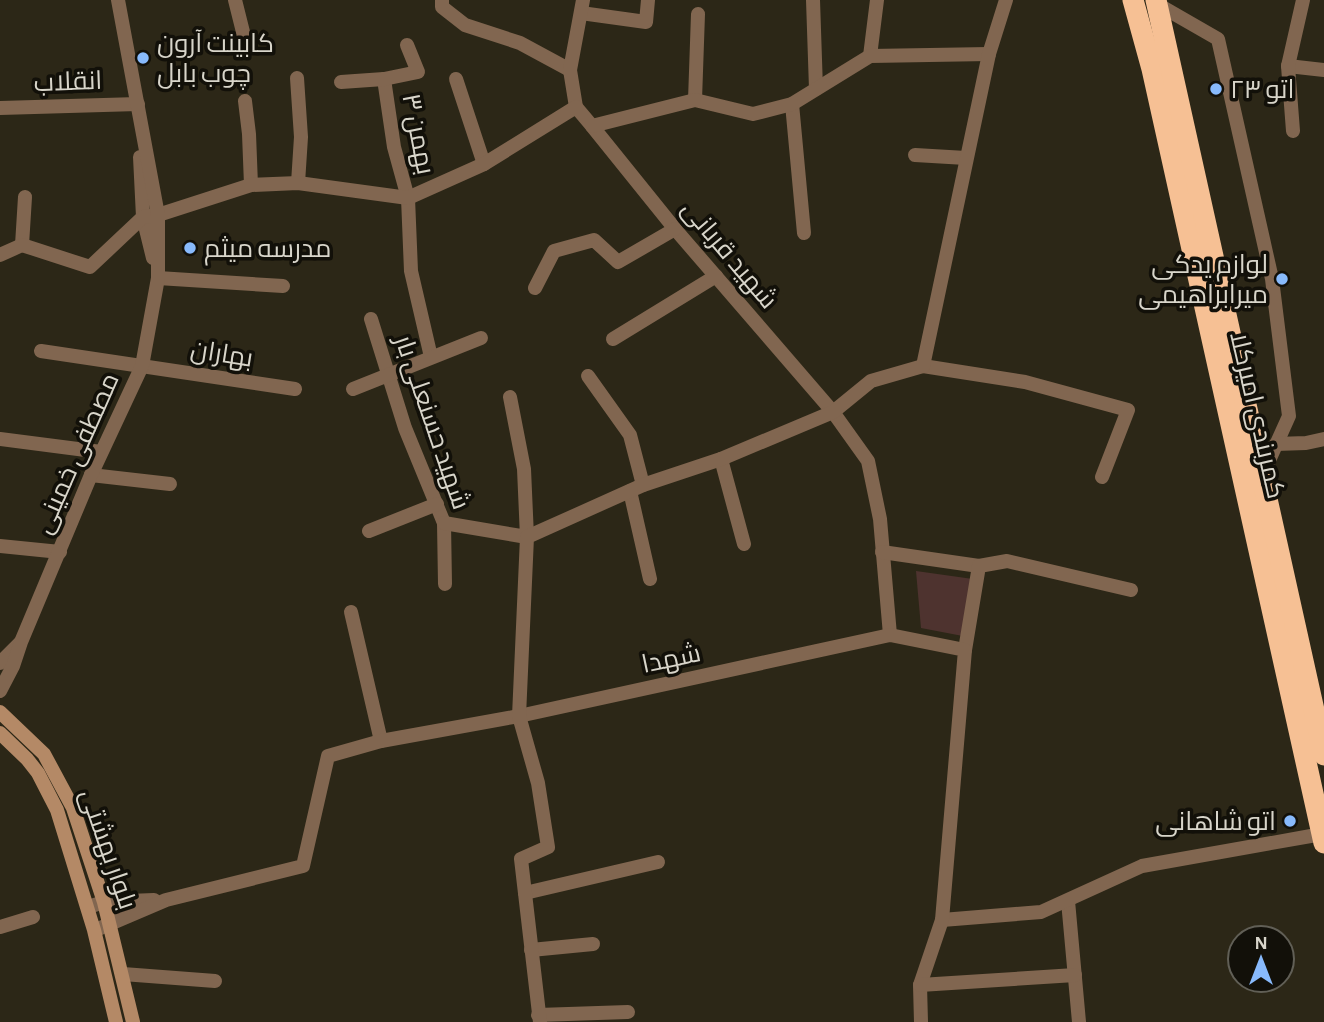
<svg xmlns="http://www.w3.org/2000/svg" width="1324" height="1022" font-family="'Alegreya Sans',Cairo,sans-serif">
<style>
.green{fill:#4e332f}
.lines{fill:none;stroke-linecap:round;stroke-linejoin:round}
.street{stroke:#816650;stroke-width:14}
.secondary{stroke:#b48966;stroke-width:14}
.highway{stroke:#f6c094;stroke-width:21}
.poi-dot{fill:#88bafc;stroke:#121009;stroke-width:2.5}
.labels{text-anchor:middle;stroke-width:7;stroke-linejoin:round;paint-order:stroke}
.poi-label{font-size:26px;fill:#d8d5ca;stroke:#121009;text-anchor:start}
.street-label{font-size:26px;fill:#d8d5ca;stroke:#121009}
</style>
<rect width="100%" height="100%" fill="#2c2717"/>
<path class="green" d="M916 571 980 580 968 637 921 628Z"/>
<g class="lines">
<g class="street">
<path d="M235 0 245 40"/>
<path d="M442 0V7L465 25 520 43 570 70"/>
<path d="M813 0 816 89"/>
<path d="M1157 4 1218 39 1272 279 1289 416 1262 476"/>
<path d="M581 13 646 22 648 0"/>
<path d="M870 56 877 0"/>
<path d="M1288 66 1324 70"/>
<path d="M297 78 301 137 298 183"/>
<path d="M384 79 394 147 408 198 411 271 431 357"/>
<path d="M456 79 484 164"/>
<path d="M341 82 384 79 418 72 407 45"/>
<path d="M695 100 698 14"/>
<path d="M245 101 249 134 251 185"/>
<path d="M792 104 804 233"/>
<path d="M576 107 570 70 583 0"/>
<path d="M0 108 138 104"/>
<path d="M592 126 675 229 833 412 868 461 880 519 890 635"/>
<path d="M1293 131 1288 66 1303 0"/>
<path d="M915 155 966 158"/>
<path d="M140 157 143 217 153 258"/>
<path d="M22 245 25 197"/>
<path d="M0 255 22 245 90 267 143 217 158 215 251 185 298 183 408 198 484 164 576 107 592 126 695 100 753 114 792 104 870 56 989 54"/>
<path d="M158 278 283 286"/>
<path d="M535 288 554 251 594 240 618 262 675 229"/>
<path d="M371 319 405 428 444 523 445 584"/>
<path d="M613 339 716 276"/>
<path d="M41 351 295 389"/>
<path d="M923 366 1025 382 1128 410 1102 477"/>
<path d="M588 376 630 435 643 485"/>
<path d="M353 389 481 338"/>
<path d="M0 439 101 452"/>
<path d="M1276 444 1306 443 1324 439"/>
<path d="M721 459 744 544"/>
<path d="M91 475 170 484"/>
<path d="M630 491 650 579"/>
<path d="M444 523 527 537 524 469 510 397"/>
<path d="M369 531 437 504"/>
<path d="M0 546 60 552"/>
<path d="M882 552 979 566"/>
<path d="M351 612 381 741"/>
<path d="M965 650 979 566 1007 561 1131 590"/>
<path d="M0 663 20 643"/>
<path d="M0 691 13 666 21 642 91 475 142 366 158 278V215L118 0"/>
<path d="M525 893 658 862"/>
<path d="M1068 901 1079 1022"/>
<path d="M88 907 104 902 154 900"/>
<path d="M942 920 1041 912 1142 866 1322 834"/>
<path d="M0 927 33 917"/>
<path d="M98 929 166 900 303 866 328 756 381 741 519 716 890 635 965 650 942 920 920 985 921 1022"/>
<path d="M531 950 593 944"/>
<path d="M123 974 215 981"/>
<path d="M920 985 1075 975"/>
<path d="M538 1015 628 1012"/>
<path d="M540 1022 521 859 548 847 538 783 519 716 527 537 643 485 721 459 833 412 871 381 923 366 989 54 1006 0"/>
</g>
<g class="secondary">
<path d="M0 712 44 754 73 808 104 902 133 1022"/>
<path d="M0 733 27 759 38 773 57 810 94 930 116 1022"/>
</g>
<g class="highway">
<path d="M1133 0 1152 69 1324 843"/>
<path d="M1156 0 1324 755"/>
</g>
</g>
<g class="poi-dot">
<circle cx="143" cy="58" r="7"/>
<circle cx="1216" cy="89" r="7"/>
<circle cx="190" cy="248" r="7"/>
<circle cx="1282" cy="279" r="7"/>
<circle cx="1290" cy="821" r="7"/>
</g>
<g class="labels">
<g class="poi-label">
<text x="157" y="52">کابینت آرون<tspan x="157" dy="30">چوب بابل</tspan></text>
<text x="1230" y="98">اتو ۲۳</text>
<text x="204" y="257">مدرسه میثم</text>
<text x="1268" y="273" text-anchor="end">لوازم یدکی<tspan x="1268" dy="30">میرابراهیمی</tspan></text>
<text x="1276" y="830" text-anchor="end">اتو شاهانی</text>
</g>
<g class="street-label">
<text transform="translate(68 81) rotate(-2)" y="9">انقلاب</text>
<text transform="translate(419 134) rotate(79)" y="9">بهمن ۳</text>
<text transform="translate(730 254) rotate(50)" y="9">شهید قربانی</text>
<text transform="translate(222 353) rotate(9)" y="9">بهاران</text>
<text transform="translate(1258 415) rotate(77)" y="9">کمربندی امیرکلا</text>
<text transform="translate(433 422) rotate(71)" y="9">شهید حسنعلی بار</text>
<text transform="translate(76 453) rotate(-66)" y="9">مصطفی خمینی</text>
<text transform="translate(671 658) rotate(-12)" y="9">شهدا</text>
<text transform="translate(109 849) rotate(71)" y="9">بلوار بهشتی</text>
</g>
</g>
<g transform="translate(1261 959)"><circle r="33" fill="#121009" stroke="#615f56" stroke-width="2"/>
<path d="M0-5L12 26L0 18L-12 26Z" fill="#88bafc"/>
<text y="-10" font-size="19" font-weight="bold" text-anchor="middle" fill="#d8d5ca">N</text>
</g>
</svg>
